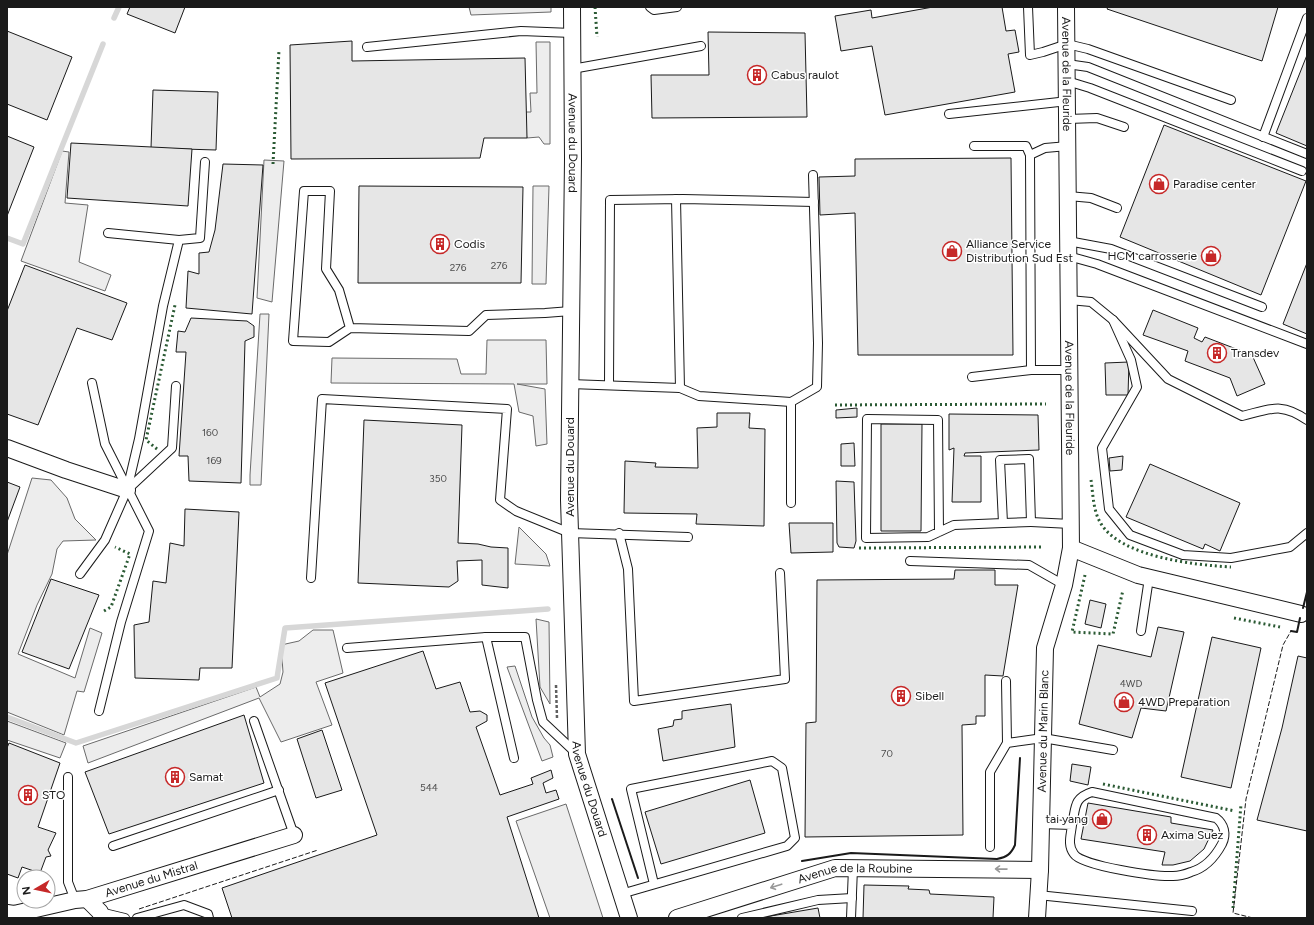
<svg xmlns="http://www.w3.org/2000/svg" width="1314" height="925" font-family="Figtree,sans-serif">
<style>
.green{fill:#ededed;stroke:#6a6a6a}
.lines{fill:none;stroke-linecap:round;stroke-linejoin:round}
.stream{stroke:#d7d7d7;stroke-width:5.5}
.building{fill:#e6e6e6;stroke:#1a1a1a}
.service-casing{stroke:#1a1a1a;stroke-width:10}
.minor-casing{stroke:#1a1a1a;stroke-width:18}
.path{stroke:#5f5f5f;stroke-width:2.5;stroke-dasharray:3 2;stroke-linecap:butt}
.service{stroke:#fff;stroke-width:8}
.minor{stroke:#fff;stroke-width:16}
.hedge{stroke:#2b5a34;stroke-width:3;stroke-dasharray:2 3;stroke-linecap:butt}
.fence{stroke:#1a1a1a;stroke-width:1;stroke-dasharray:5 2;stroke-linecap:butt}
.wall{stroke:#1a1a1a;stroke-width:2}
.oneway{stroke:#989898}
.labels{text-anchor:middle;stroke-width:3;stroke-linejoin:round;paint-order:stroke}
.number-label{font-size:10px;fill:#4d4d4d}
.street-label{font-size:12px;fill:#1a1a1a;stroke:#fff}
.poi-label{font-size:12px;fill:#1a1a1a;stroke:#fff;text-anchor:start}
</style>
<rect width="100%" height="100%" fill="#fff"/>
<g class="green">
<path d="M469 7H551V12L471 15Z"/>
<path d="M536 42H550V144H544L539 137 527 138 522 112H531L530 93H537Z"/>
<path d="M62 151 69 152 65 203 88 205 79 262 111 275 105 291 21 261Z"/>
<path d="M264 160 284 161 272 302 257 298Z"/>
<path d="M533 186H549L546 284H532Z"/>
<path d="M260 314H269L261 485H250V475Z"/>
<path d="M487 340H546L547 384H517L545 389 547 444 536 446 533 416 519 412 514 384 331 383 332 358 457 359 461 374H486Z"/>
<path d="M32 478 51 480 67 498 75 519 96 540 63 541 57 549 52 574 37 605 18 654 75 678 90 628 102 633 84 692 77 691 64 735 7 712V555Z"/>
<path d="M519 527 546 554 550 566 515 564Z"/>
<path d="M536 619 549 622 550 704 540 687Z"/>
<path d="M313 630H333L343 673 316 682 332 725 281 742 259 698 88 763 83 746 256 687 260 697 280 684 283 672 281 645 299 641Z"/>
<path d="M515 666 532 717 544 738 550 745 553 757 542 761 507 667Z"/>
<path d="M7 721 66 743 60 758 7 740Z"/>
<path d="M566 804 603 918H550L516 821Z"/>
</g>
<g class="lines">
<g class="stream">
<path d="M114 18 119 7"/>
<path d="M7 238 23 244 103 44"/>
<path d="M7 717 76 743 277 678 285 628 548 609"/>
</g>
</g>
<g class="building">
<path d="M130 7H185L175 33 127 14Z"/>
<path d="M933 7H1002L1006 31 1015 30 1019 52 1008 54 1015 92 885 115 872 46 841 51 835 16 871 10 872 18Z"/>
<path d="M1108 7H1278L1262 61 1107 9Z"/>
<path d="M7 31 72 57 47 120 7 104Z"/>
<path d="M708 32 805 33 807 117 652 118 651 75H709Z"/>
<path d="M352 41V61L525 58 527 138H484L480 158 291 159 290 45Z"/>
<path d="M1307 55V146L1276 133Z"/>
<path d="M153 90 218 92 216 150 151 148Z"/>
<path d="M1164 125 1306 181 1261 295 1120 237Z"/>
<path d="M7 136 34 147 7 216Z"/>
<path d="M71 143 192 149 188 206 67 198Z"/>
<path d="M1011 158 1013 355H858L855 213 820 215 819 177 855 176V159Z"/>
<path d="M223 164 263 165 252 314 186 308 188 271 199 274V253L209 252 215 230Z"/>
<path d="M359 186 523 187 521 283H358Z"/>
<path d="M1307 263V334L1283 324Z"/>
<path d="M25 265 127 303 112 340 77 328 38 425 7 414V311Z"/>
<path d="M1153 310 1198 328 1194 338 1202 342 1205 337 1252 355 1265 384 1237 396 1230 378 1185 361 1188 351 1143 335Z"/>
<path d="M191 318 247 321 254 326V337L245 341 241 483 189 481 188 456H179L186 352H176L178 331 185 332Z"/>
<path d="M1129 362 1128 395H1106L1105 363Z"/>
<path d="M857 408V417L836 418V410Z"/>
<path d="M717 413H750L749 428 765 429 764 526 696 524 697 514 624 513 625 461 656 463 655 467 698 468 697 428 717 427Z"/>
<path d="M949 414 1038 415 1039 450 965 453 964 456H981V502H952L954 448 949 450Z"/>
<path d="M364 420 462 425 458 543 478 544 491 547 508 548V588L482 585V560L457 561 458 581 449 587 358 583Z"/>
<path d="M881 424H922L921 531H881Z"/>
<path d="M854 443 855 466H841V444Z"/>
<path d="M1123 456 1122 470 1110 471 1109 458Z"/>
<path d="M1150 464 1240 503 1220 551 1205 544 1203 549 1126 517Z"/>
<path d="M836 481 854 482 856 541 854 548 839 547 837 543Z"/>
<path d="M7 482 20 487 7 522Z"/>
<path d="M185 509 239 512 232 668H200L199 680 135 678 134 625 149 622 153 581 166 583 170 543 184 546Z"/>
<path d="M789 523H833V552L791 553Z"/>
<path d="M955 570H995V585H1018L1003 676 985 675V716H976V724L962 725 963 835 805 837 806 723 816 722 817 580 954 579Z"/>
<path d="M51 579 99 595 69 669 22 652Z"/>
<path d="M1090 600 1106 604 1101 628 1085 624Z"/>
<path d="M1158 627 1184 632 1166 711 1141 708 1132 738 1079 724 1098 645 1151 657Z"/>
<path d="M1212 637 1261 648 1231 788 1181 777Z"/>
<path d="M423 651 436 689 460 682 470 712 480 711 487 715V721L476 727 500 795 533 784 531 778 551 770 553 778 543 783 546 793 556 790 559 799 507 817 539 918H232L222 888 377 835 325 683Z"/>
<path d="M1298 656 1307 658V831L1257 820 1282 728Z"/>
<path d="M731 704 735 747 663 761 658 729 673 726 674 720 682 719V711Z"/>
<path d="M244 715 264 783 109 834 85 772Z"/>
<path d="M322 730 342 790 316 798 297 739Z"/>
<path d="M9 743 60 763 38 827 56 833 48 850 51 856 46 857 40 873 22 867 18 878 7 874V748Z"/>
<path d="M1072 764 1091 767 1088 785 1070 781Z"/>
<path d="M750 780 765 833 661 864 645 812Z"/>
<path d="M1088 803 1171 817V823L1213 830 1204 849 1190 861 1173 865H1162L1165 852 1081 839Z"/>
<path d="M864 885 909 886 908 889 929 890 930 894 994 897 993 918H863Z"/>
<path d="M818 908 820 918H759Z"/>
</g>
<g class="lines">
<g class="service-casing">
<g id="service">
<path d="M650 7 654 10 677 7"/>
<path d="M1028 7 1030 55 1043 52 1067 44 1088 49 1231 100"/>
<path d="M367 47 521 31 572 33"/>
<path d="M1067 64 1088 67 1307 154"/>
<path d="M572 69 701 46"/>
<path d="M1067 81 1090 88 1302 171"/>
<path d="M949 114 1068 101"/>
<path d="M1068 119 1097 118 1124 127"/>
<path d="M1263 137 1307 18"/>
<path d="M974 146H1026L1030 155"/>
<path d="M1068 146 1045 148 1030 155 1031 370H1069"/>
<path d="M1068 196 1091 198 1117 208"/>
<path d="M676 199 680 388"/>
<path d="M108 233 179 240"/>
<path d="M1068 241 1111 249 1262 307"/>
<path d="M1068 256 1097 264 1307 344"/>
<path d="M1069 300 1091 302 1113 320 1168 379 1242 416C1271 409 1281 402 1307 420"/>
<path d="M1113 320 1131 360 1137 387 1102 448 1109 509 1130 535 1183 555 1231 558 1290 547 1307 533"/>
<path d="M350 328 329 342 293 341 304 191H330L326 269 339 290 350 328 469 331 486 315 545 313 571 311"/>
<path d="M972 377 1031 370"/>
<path d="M92 383 105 444 149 531 121 622 99 711"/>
<path d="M570 384 680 388 699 396 791 402V503"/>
<path d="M609 385 610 200 683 199 814 202"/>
<path d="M791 402 817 387 818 343 813 175"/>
<path d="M128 489 172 448 176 386"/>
<path d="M1003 523 1031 522"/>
<path d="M939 532 938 420 867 419 866 538 928 537 954 525 1003 523 1000 460 1029 459 1031 522 1071 524"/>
<path d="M619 533 628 569 634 701 785 679 780 573"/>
<path d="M910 561 1029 565 1064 585"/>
<path d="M80 574 105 540 127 490 139 439 163 306 179 240 200 238 205 162"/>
<path d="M311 578 322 399 507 409 500 500 516 511 570 533 688 537"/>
<path d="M1141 631 1149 578"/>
<path d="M486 637 514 758"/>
<path d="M347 648 486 637H525L537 700 543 722 576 753"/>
<path d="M1006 681 1007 743"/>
<path d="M254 721 294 835"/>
<path d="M68 777V882L75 900"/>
<path d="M1041 824 1072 825C1071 835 1067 845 1074 854 1082 866 1157 877 1173 876 1179 876 1186 874 1191 872 1205 868 1215 857 1222 844 1227 834 1224 824 1216 818L1092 792C1073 798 1076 808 1072 825"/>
<path d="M113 846 279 790"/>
<path d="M990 847V772L1007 743 1043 738 1113 750"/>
<path d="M621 894 787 846 795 838 782 768 772 761 631 789 654 884"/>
<path d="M1038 895 1192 911"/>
<path d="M100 912 125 918"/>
<path d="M137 918 184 905 208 914 209 918"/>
<path d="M742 918 818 900 852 898"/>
<path d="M851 918 853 868"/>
</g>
</g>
<g class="minor-casing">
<g id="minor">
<path id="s1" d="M572 7 573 159 569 500 577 754 629 918"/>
<path id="s2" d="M1066 7 1071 548 1138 575 1301 614"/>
<path d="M7 448 66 470 127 490"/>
<path d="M87 899 100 912 102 918"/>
<path id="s3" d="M7 913 14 914 75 900 87 899 294 835"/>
<path id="s4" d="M677 918 835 868 1040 870"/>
<path id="s5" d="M1037 918 1040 870 1045 648 1064 585 1071 548"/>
</g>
</g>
<path class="path" d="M556 685 557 718"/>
<use href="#service" class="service"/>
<use href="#minor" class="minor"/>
<g class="hedge">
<path d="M595 7 597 37"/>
<path d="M273 164 279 50"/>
<path d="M835 405 1046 404"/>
<path d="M157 449 146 440 175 305"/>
<path d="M1091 480C1093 493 1093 510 1100 522 1119 557 1195 565 1231 567"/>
<path d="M859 548 1044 547"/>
<path d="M1085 575 1072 632 1113 634 1123 590"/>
<path d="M104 611 111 607 130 554 115 547"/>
<path d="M1234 618 1280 627"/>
<path d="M1103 784 1235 811"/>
<path d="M1233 908 1241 804"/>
</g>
<g class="fence">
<path d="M139 909 318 850"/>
<path d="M1253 918 1233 913 1246 799 1283 645 1291 631"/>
</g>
<g class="wall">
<path d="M1303 608 1307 592"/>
<path d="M1291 631 1297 632 1300 618"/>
<path d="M612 799 638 878"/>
<path d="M802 861 851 853 997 859C1007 857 1011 854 1015 845L1020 758"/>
</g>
</g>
<defs><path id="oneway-shaft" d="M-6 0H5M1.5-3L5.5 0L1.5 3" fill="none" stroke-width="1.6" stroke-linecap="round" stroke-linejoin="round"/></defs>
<g class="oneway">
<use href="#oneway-shaft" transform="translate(1001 869) rotate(-179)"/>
<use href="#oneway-shaft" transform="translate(776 886) rotate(162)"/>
</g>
<defs>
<g id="building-ring" transform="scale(1)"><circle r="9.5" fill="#fff" stroke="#c62828" stroke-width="1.5"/><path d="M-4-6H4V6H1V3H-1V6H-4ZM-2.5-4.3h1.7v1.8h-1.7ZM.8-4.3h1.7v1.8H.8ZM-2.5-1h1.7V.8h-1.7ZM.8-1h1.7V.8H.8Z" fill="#c62828"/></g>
<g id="shop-ring" transform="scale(1)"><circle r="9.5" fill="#fff" stroke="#c62828" stroke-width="1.5"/><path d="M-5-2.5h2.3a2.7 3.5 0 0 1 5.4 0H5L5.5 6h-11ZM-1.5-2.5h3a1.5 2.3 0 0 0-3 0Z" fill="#c62828"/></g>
</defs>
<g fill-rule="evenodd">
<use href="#building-ring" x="757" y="75"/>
<use href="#shop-ring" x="1159" y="184"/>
<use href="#building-ring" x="440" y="244"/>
<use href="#shop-ring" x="952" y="251"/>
<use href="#shop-ring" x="1211" y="256"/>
<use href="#building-ring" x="1217" y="353"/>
<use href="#building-ring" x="901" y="696"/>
<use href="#shop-ring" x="1124" y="702"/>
<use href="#building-ring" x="175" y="777"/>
<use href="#building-ring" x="28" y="795"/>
<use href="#shop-ring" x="1102" y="819"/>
<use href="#building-ring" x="1147" y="835"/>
</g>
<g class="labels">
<g class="number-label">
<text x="499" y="269">276</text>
<text x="458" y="271">276</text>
<text x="210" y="436">160</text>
<text x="214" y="464">169</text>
<text x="438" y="482">350</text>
<text x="1131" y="687">4WD</text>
<text x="887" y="757">70</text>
<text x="429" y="791">544</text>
</g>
<g class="street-label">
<text dy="4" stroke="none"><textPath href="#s2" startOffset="67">Avenue de la Fleuride</textPath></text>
<text dy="4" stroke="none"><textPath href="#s1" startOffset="136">Avenue du Douard</textPath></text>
<text dy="4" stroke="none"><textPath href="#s2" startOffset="391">Avenue de la Fleuride</textPath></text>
<text transform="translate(570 467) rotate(-90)" y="4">Avenue du Douard</text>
<text dy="4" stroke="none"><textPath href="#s5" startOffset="187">Avenue du Marin Blanc</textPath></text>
<text dy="4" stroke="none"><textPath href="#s1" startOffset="784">Avenue du Douard</textPath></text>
<text dy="4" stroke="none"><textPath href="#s4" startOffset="185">Avenue de la Roubine</textPath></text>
<text dy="4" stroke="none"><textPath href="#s3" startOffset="149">Avenue du Mistral</textPath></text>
</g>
<g class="poi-label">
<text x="771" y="79">Cabus raulot</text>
<text x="1173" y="188">Paradise center</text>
<text x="454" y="248">Codis</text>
<text x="966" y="248">Alliance Service<tspan x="966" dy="14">Distribution Sud Est</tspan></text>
<text x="1197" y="260" text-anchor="end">HCM carrosserie</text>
<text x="1231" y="357">Transdev</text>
<text x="915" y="700">Sibell</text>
<text x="1138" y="706">4WD Preparation</text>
<text x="189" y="781">Samat</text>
<text x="42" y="799">STO</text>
<text x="1088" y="823" text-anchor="end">tai yang</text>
<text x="1161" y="839">Axima Suez</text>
</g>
</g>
<rect width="1314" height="925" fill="none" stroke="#1a1a1a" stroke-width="16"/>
<g transform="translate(36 889) rotate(261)"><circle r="19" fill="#ffffff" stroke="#a3a3a3"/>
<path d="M0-3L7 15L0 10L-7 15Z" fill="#c62828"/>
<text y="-6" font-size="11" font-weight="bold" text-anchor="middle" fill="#1a1a1a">N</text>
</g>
</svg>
